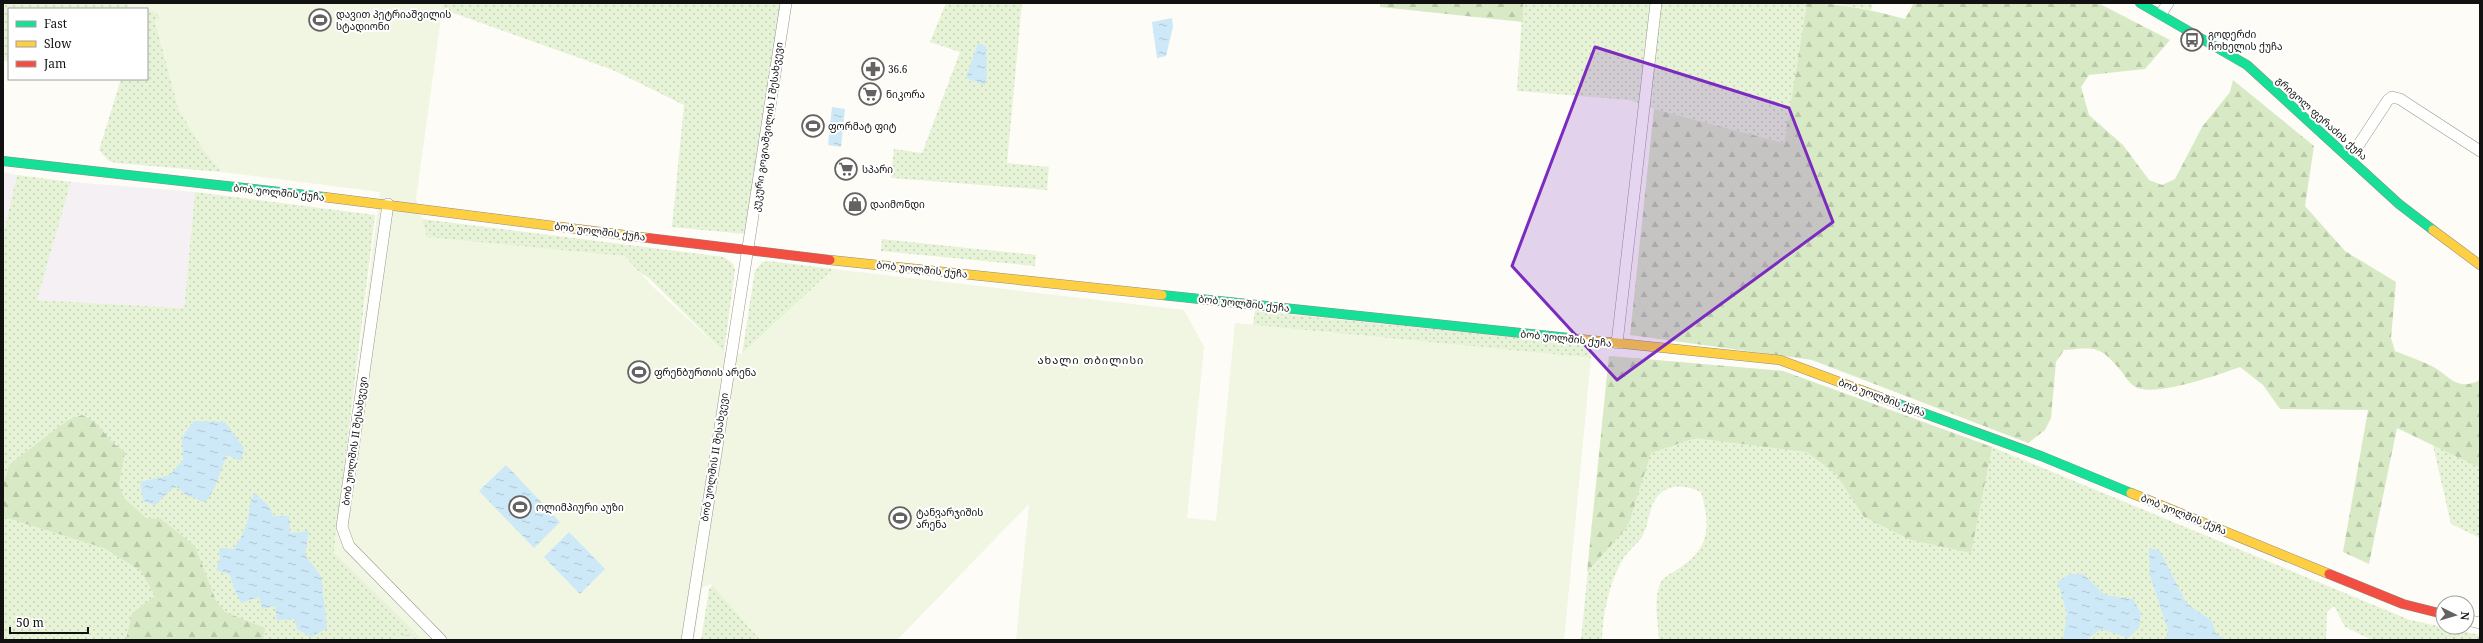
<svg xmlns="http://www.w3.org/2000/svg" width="2483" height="643" font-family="'Noto Serif','Noto Sans Georgian',serif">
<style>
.industrial{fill:#f5f0f3}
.grass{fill:url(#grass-dots)}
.forest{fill:url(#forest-firs)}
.wetland{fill:url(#wetland-marsh)}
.pitch{fill:#f0f6e1}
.water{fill:url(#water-ripples)}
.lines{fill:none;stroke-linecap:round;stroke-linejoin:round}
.street-casing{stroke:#979795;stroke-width:12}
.fast-casing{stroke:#8e8d8b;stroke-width:10}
.slow-casing{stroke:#8e8d8b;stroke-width:10}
.jam-casing{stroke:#8e8d8b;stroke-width:10}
.street{stroke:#fffffe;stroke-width:11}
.fast{stroke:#16e098;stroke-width:9}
.slow{stroke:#ffcf43;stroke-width:9}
.jam{stroke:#f24e42;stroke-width:9}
.marked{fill:#7b2cbf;fill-opacity:0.2;stroke:#7b2cbf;stroke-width:3;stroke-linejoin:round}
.labels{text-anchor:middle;stroke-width:4;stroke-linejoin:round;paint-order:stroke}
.poi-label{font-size:10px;fill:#111;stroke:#fff;text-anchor:start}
.street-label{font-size:10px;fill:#111;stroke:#fff}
.neighbourhood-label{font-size:11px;letter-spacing:1px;fill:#111;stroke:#fff}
</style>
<defs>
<pattern id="grass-dots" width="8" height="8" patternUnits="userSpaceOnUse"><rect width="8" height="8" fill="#e7f3d7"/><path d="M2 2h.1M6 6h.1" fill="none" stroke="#c5cfb8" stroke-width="1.8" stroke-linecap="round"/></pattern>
<pattern id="forest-firs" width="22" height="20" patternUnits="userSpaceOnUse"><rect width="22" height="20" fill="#d8eac5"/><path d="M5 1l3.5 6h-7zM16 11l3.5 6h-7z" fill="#b8c8a8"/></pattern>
<pattern id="wetland-marsh" width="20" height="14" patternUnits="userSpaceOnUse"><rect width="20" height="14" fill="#e7f3d7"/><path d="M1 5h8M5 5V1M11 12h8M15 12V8" fill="none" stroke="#c5cfb8"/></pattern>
<pattern id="water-ripples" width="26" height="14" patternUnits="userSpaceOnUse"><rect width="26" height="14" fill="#cde8f7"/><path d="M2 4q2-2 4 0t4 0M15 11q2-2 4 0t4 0" fill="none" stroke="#afc6d3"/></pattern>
</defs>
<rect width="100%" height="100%" fill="#fdfcf7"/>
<g class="industrial">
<path d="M3 172 17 175 3 236Z"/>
<path d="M71 182 195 192 184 308 37 300Z"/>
</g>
<g class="grass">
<path d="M3 3H130L128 9H9V62L3 60Z"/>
<path d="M443 3H783L745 234 672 227 684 105 613 70 442 9Z"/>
<path d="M946 3H1022L1007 163 1049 167 1047 190 891 178 894 149 922 153 960 52 930 42Z"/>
<path d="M1523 3H1807L1784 143 1654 109 1630 100 1517 91Z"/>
<path d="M1833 3H1873L1871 10Z"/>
<path d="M150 10 157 12 161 19 155 21 179 110 203 149 222 172 117 163 109 161 99 150 121 79H147V11Z"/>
<path d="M17 175 71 182 37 300 184 308 195 192 375 215 334 552 415 632 391 640H3V236Z"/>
<path d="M422 219 724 257 733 264 735 270 724 352 650 279 628 264 430 252Z"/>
<path d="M882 239 1036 255 1035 266 881 251Z"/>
<path d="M769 261 833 269 742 354 755 270 763 262Z"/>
<path d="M1255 311 1592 345 1591 358 1253 325Z"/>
<path d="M1609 356 1783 371 1992 447 2410 620 2480 635V640H2372L2345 627 2334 606 2327 612 2326 640H1659C1658 623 1653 598 1661 582 1664 576 1676 571 1681 567 1711 546 1710 525 1701 492 1686 485 1669 483 1657 497 1648 508 1649 526 1642 537 1637 544 1630 549 1625 556 1610 579 1603 612 1602 640H1581Z"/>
<path d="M2433 445 2480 468V538L2451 524Z"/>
<path d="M717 580 771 640H701L709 589Z"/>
</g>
<g class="forest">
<path d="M1380 3H1523V22L1380 7Z"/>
<path d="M1807 3C1841 3 1872 10 1905 19L1914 3H2098L2170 40 2145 69 2089 75 2081 87 2089 115 2123 145 2149 180 2162 185 2175 179 2202 127 2230 92 2233 80 2314 146 2305 206 2345 251 2396 282 2391 338 2395 351C2407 356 2419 360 2430 365 2450 375 2455 392 2480 380V468L2397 428 2369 564 2343 552 2368 410 2280 409 2263 385 2240 367C2220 374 2152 399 2134 386 2129 383 2125 376 2122 372 2100 346 2098 347 2064 350L2056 362 2051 418 2045 430 2028 443 1812 360 1630 335 1654 109 1784 143Z"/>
<path d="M1609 356 1783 371 1992 447 1971 553 1911 540 1864 517 1837 475 1807 452 1695 438 1651 453 1628 526 1587 572Z"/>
<path d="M82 415C106 425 103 440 125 451L119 484 124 498 146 518 161 519 195 546 216 601 225 612 265 628 263 640H126L132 613 155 596 141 571 104 548 4 517 3 484 10 464 68 420Z"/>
</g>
<path class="wetland" d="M415 632 423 640H391Z"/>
<path class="pitch" d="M130 3H443L416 199 427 237 625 256 651 285 724 352 742 354 833 269 1184 310 1204 347 1187 518 1216 521 1235 323 1591 358 1564 640H1016L1029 504 897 640H760L711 584 702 588 694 640H423L334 552 380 192 222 172 203 149 179 110 155 20 161 18C153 7 142 9 128 9Z"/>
<g class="water">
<path d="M1172 18 1173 27 1166 56 1157 58 1152 22Z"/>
<path d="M978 43 986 46 987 76 985 85 966 78Z"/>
<path d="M832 107 845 109 841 147 828 145Z"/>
<path d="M194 421 225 422 244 448 241 461 227 455C221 467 215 494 205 502L186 495 177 487 170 490 155 505 143 501 140 482 170 475 183 460 182 437Z"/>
<path d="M506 465 560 522 534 548 479 491Z"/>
<path d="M255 493 268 505 273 516H289L290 533 309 531 305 555 321 576 327 628 311 637 297 629 295 619 277 620 275 606 262 609 259 597 241 603 234 588 230 575 216 570 220 558 219 548 234 549C239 541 244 532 247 523 251 511 247 505 255 493Z"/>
<path d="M569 532 605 569 580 594 544 557Z"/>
<path d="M2149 548 2160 551 2187 604 2211 620 2216 634 2226 640H2166L2168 630 2150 575Z"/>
<path d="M2069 574H2083L2105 595 2133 599 2141 613 2139 628 2128 638 2101 629 2086 640H2063L2067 614 2058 582Z"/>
</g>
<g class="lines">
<g class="street-casing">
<g id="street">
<path d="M2161 14 2168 3"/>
<path d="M2350 158 2388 100 2392 97 2400 99 2480 151"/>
<path d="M388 204 342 527 349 546 441 640"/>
<path d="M1617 343 1656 3"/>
<path d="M2467 620 2480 623"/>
<path d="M687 640 786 3"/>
</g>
</g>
<g class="fast-casing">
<g id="fast">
<path d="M2140 3 2247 65 2399 204 2433 230"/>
<path d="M3 161 324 197"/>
<path d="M1162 295 1569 338"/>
<path d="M1893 402 2041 456 2131 493"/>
</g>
</g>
<g class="slow-casing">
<g id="slow">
<path d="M324 197 648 238"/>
<path d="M2433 230 2480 265"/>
<path d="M830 260 1162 295"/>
<path d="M1569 338 1780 360 1893 402"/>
<path d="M2131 493 2329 574"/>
</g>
</g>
<g class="jam-casing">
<g id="jam">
<path d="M648 238 830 260"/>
<path d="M2329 574 2403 604 2443 614"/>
</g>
</g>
<use href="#street" class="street"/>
<use href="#fast" class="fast"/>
<use href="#slow" class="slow"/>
<use href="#jam" class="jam"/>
</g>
<path class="marked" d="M1595 47 1789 108 1833 222 1617 380 1512 266Z"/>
<defs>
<g id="stadium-ring" transform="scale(1.15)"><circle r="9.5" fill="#fff" stroke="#646362" stroke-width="1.5"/><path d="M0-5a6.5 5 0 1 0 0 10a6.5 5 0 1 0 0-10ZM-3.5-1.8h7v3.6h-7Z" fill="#646362"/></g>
<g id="bus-ring" transform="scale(1.15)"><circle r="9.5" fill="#fff" stroke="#646362" stroke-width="1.5"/><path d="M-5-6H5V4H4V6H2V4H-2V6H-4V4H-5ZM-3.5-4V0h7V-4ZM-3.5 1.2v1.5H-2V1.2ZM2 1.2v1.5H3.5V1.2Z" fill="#646362"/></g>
<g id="pharmacy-ring" transform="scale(1.15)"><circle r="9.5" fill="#fff" stroke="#646362" stroke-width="1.5"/><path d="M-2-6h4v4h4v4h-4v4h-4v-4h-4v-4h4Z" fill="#646362"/></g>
<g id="supermarket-ring" transform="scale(1.15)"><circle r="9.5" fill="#fff" stroke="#646362" stroke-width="1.5"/><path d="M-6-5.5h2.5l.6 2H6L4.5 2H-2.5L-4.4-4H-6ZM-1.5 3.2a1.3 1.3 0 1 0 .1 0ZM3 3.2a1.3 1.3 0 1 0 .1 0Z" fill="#646362"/></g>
<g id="shop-ring" transform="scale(1.15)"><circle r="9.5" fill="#fff" stroke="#646362" stroke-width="1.5"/><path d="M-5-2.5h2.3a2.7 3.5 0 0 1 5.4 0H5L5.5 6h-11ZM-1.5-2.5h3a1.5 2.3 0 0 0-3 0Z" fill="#646362"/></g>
</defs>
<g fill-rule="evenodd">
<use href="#stadium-ring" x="320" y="20"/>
<use href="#bus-ring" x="2192" y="40"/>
<use href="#pharmacy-ring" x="873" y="69"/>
<use href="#supermarket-ring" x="870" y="94"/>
<use href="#stadium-ring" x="813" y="126"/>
<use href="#supermarket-ring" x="846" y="169"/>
<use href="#shop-ring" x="855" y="204"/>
<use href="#stadium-ring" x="639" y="372"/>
<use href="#stadium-ring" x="520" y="507"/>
<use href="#stadium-ring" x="900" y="518"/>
</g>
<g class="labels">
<g class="poi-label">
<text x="336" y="18">დავით პეტრიაშვილის<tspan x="336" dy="12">სტადიონი</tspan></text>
<text x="2208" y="38">გოდერძი<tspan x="2208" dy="12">ჩოხელის ქუჩა</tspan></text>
<text x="888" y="73">36.6</text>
<text x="886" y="98">ნიკორა</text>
<text x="828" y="130">ფორმატ ფიტ</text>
<text x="862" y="173">სპარი</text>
<text x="870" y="208">დაიმონდი</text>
<text x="654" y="376">ფრენბურთის არენა</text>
<text x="536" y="511">ოლიმპიური აუზი</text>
<text x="916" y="516">ტანვარჯიშის<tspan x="916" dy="12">არენა</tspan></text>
</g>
<g class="street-label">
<text transform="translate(2322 118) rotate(42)" y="4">გრიგოლ ფერაძის ქუჩა</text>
<text transform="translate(767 127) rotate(-82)" y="4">კუკური გოგიაშვილის I შესახვევი</text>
<text transform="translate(279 192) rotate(6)" y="4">ბობ უოლშის ქუჩა</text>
<text transform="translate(600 231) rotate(7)" y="4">ბობ უოლშის ქუჩა</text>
<text transform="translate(922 269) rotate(6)" y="4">ბობ უოლშის ქუჩა</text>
<text transform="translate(1244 303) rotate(6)" y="4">ბობ უოლშის ქუჩა</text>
<text transform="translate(1566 338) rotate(6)" y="4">ბობ უოლშის ქუჩა</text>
<text transform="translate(1882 397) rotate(20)" y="4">ბობ უოლშის ქუჩა</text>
<text transform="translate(354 441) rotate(-82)" y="4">ბობ უოლშის II შესახვევი</text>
<text transform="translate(714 457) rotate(-81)" y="4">ბობ უოლშის II შესახვევი</text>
<text transform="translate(2184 514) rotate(22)" y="4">ბობ უოლშის ქუჩა</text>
</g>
<g class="neighbourhood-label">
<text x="1091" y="364">ახალი თბილისი</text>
</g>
</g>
<rect width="2483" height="643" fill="none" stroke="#111111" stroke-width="8"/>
<rect x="8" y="8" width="140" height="72" fill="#ffffff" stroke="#a0a0a0"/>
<rect x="16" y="21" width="20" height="6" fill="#16e098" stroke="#a0a0a0"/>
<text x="44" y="28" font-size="12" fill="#111111">Fast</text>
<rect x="16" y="41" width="20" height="6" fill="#ffcf43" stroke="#a0a0a0"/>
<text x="44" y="48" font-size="12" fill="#111111">Slow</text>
<rect x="16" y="61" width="20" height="6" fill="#f24e42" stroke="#a0a0a0"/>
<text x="44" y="68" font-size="12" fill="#111111">Jam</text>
<g transform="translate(2455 615) rotate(95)"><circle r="19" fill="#ffffff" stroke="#a0a0a0"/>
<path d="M0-3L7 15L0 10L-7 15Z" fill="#646362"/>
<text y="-6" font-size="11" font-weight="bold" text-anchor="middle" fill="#111111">N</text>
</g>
<path d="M10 627v6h78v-6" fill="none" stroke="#111111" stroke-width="2"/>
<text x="16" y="627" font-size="12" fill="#111111" stroke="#ffffff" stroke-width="3" paint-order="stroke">50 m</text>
</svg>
